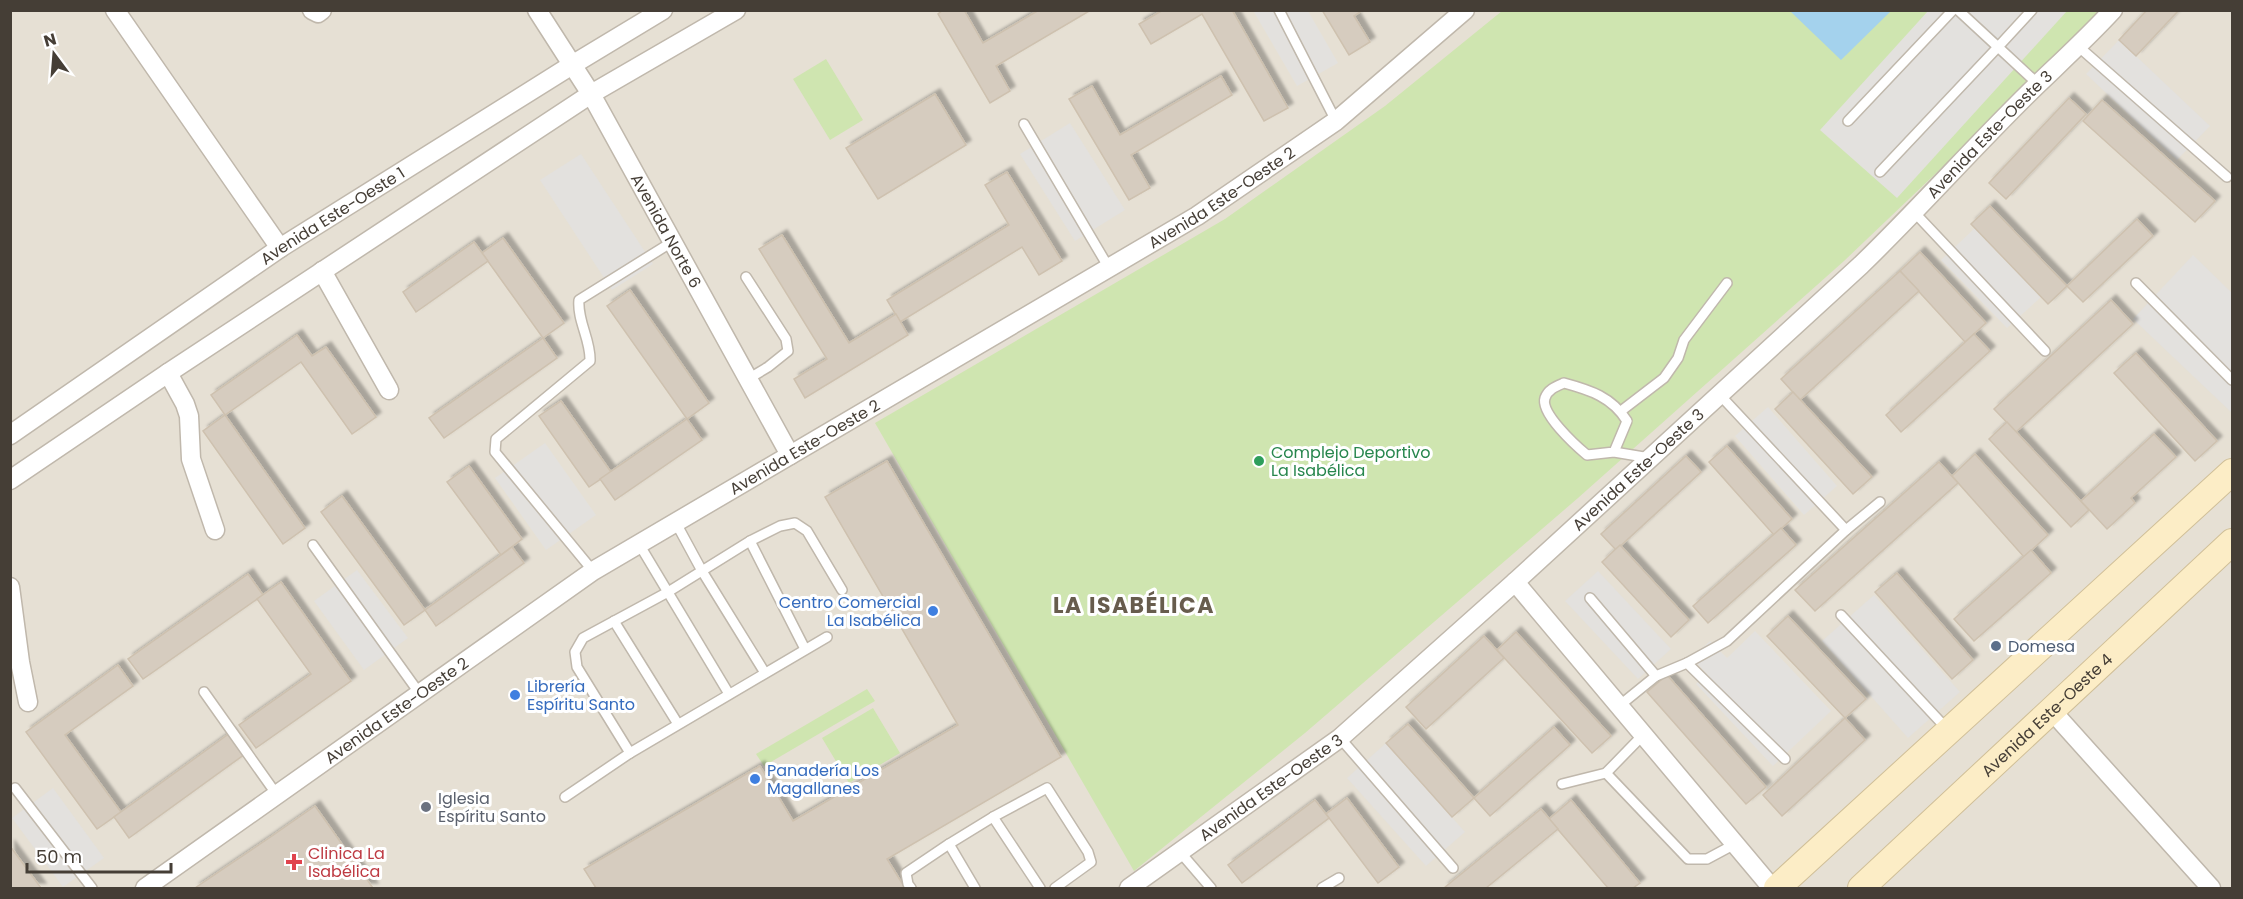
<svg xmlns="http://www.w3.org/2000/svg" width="2243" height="899" font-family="Poppins,sans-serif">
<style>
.residential{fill:#e6e0d4}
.green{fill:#cfe5b0}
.parking{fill:#e3e1de}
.water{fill:#a4d2ed}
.building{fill:#d6ccbf;stroke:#cec1af;stroke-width:1.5;filter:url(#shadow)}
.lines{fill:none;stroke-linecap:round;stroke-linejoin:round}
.service-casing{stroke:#c0b8ac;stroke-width:12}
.minor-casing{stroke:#c0b8ac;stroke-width:21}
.secondary-casing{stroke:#d0bf98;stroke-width:28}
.service{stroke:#fff;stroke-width:9}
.minor{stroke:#fff;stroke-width:18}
.secondary{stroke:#fcedc6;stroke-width:26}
.leisure-dot{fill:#2e9e5b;stroke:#fff;stroke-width:2}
.shop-dot{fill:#3f7fe0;stroke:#fff;stroke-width:2}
.service-dot{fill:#5c6f8a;stroke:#fff;stroke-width:2}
.worship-dot{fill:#6b7280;stroke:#fff;stroke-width:2}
.health-dot{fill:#e0444e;stroke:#fff;stroke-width:2}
.labels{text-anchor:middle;stroke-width:6;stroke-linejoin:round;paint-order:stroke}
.street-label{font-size:16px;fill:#453e36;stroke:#fff}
.leisure-label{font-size:16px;fill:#27864d;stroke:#fff;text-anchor:start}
.shop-label{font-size:16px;fill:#366cbe;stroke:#fff;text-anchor:start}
.service-label{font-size:16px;fill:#4e5e75;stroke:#fff;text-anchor:start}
.worship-label{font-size:16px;fill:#5b616d;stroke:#fff;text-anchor:start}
.health-label{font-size:16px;fill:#be3a42;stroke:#fff;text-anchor:start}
.district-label{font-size:22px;font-weight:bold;letter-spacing:1.5px;fill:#675c4d;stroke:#fff}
</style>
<defs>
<filter id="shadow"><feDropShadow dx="5" dy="-5" stdDeviation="1.5" flood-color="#0004"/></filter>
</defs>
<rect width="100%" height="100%" fill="#f2eee6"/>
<rect class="residential" x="11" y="11" width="2221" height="877"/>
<g class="green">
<path d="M1502 11H2106L1844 261 1578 498 1305 733 1134 871 875 423 1225 219 1385 106Z"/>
<path d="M826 59 863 120 830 140 793 79Z"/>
<path d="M867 689 875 701 764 766 756 754Z"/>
<path d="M873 708 900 753 849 783 822 738Z"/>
</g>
<g class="parking">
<path d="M1256 10 1308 11 1338 63 1297 86 1254 12Z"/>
<path d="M1928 11H2067L1897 198 1820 130Z"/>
<path d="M2119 40 2210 126 2177 160 2086 74Z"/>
<path d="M1070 123 1125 210 1075 241 1020 154Z"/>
<path d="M581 154 653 264 612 290 540 180Z"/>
<path d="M1975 228 2041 297 2007 328 1941 260Z"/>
<path d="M2193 255 2232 293V413L2133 319Z"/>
<path d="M1768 407 1837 486 1804 515 1735 436Z"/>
<path d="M545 443 596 515 546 550 495 478Z"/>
<path d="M357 570 408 638 364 670 314 601Z"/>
<path d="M1598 571 1671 649 1638 679 1565 601Z"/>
<path d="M1874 595 1960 692 1908 738 1822 641Z"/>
<path d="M1755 631 1831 711 1773 766 1696 684 1707 674 1692 658 1710 641 1727 658Z"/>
<path d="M1386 743 1465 832 1426 866 1347 778Z"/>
<path d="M53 788 104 858 63 887 12 818Z"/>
</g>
<path class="water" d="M1790 11H1891L1841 60Z"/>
<g class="building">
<path d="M943 10H964L983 43 1039 10H1091L996 66 1010 91 990 103 938 14Z"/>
<path d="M1163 10H1232L1288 108 1264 121 1202 14 1151 44 1139 24Z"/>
<path d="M1322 10H1363L1354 16 1370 42 1349 55Z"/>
<path d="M2147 10H2179L2136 56 2119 40Z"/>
<path d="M1221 76 1232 95 1131 155 1150 188 1129 200 1069 99 1092 86 1120 135Z"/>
<path d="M935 94 966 145 878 199 846 148Z"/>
<path d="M2069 98 2086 114 2006 199 1989 183Z"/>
<path d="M2102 100 2215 201 2195 222 2083 121Z"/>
<path d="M1007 172 1062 261 1039 275 1022 247 900 322 887 300 1009 225 985 185Z"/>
<path d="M1990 206 2067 286 2048 304 1971 224Z"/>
<path d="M2137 219 2153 236 2083 302 2067 286Z"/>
<path d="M782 235 849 343 896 314 908 335 805 398 794 379 827 359 759 249Z"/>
<path d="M503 238 564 323 543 338 482 253Z"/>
<path d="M474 242 488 261 416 312 403 292Z"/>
<path d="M1920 252 1986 323 1965 342 1900 271Z"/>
<path d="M1900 271 1919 291 1800 400 1781 379Z"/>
<path d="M630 290 709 403 687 419 607 306Z"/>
<path d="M2111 300 2133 324 2016 432 1994 409Z"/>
<path d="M1974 334 1990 351 1901 432 1886 415Z"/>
<path d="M297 335 312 356 326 347 376 417 352 434 301 362 225 415 211 395Z"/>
<path d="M543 338 557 358 444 438 429 418Z"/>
<path d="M2136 353 2217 441 2195 461 2114 373Z"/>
<path d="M1793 392 1872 477 1853 494 1775 409Z"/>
<path d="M561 401 611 472 589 487 539 416Z"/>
<path d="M225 415 305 528 283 544 203 431Z"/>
<path d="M687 419 702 440 615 500 600 479Z"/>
<path d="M2007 422 2089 510 2071 527 1989 439Z"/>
<path d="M2154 434 2176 457 2131 498 2135 503 2107 529 2081 501Z"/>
<path d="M1727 446 1792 519 1774 535 1709 462Z"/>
<path d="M1975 454 2048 535 2024 557 1952 476Z"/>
<path d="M1686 456 1701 472 1616 550 1601 534Z"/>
<path d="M887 461 1061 757 887 859 905 888H596L584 869 760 766 793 821 958 725 825 497Z"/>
<path d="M1939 462 1958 483 1815 611 1795 590Z"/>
<path d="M469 466 522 539 501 555 447 482Z"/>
<path d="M342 496 425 610 404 625 321 512Z"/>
<path d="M1781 528 1796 545 1708 623 1693 606Z"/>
<path d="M1620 545 1689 620 1671 637 1602 562Z"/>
<path d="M512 547 524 563 436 626 425 610Z"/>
<path d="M2031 550 2051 573 1974 641 1954 619Z"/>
<path d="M1897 573 1973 660 1952 679 1875 592Z"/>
<path d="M248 574 263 595 143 679 128 659Z"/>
<path d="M281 582 351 681 256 748 239 725 311 674 257 599Z"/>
<path d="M1788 616 1866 699 1845 718 1767 636Z"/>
<path d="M1516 632 1611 736 1592 753 1497 650Z"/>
<path d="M1484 636 1504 658 1426 729 1406 707Z"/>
<path d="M118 665 133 686 65 735 121 812 97 829 26 732Z"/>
<path d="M1667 675 1766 787 1746 804 1647 692Z"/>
<path d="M1845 718 1865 740 1782 816 1763 795Z"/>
<path d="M1408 724 1474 798 1452 817 1386 743Z"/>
<path d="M1554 727 1570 745 1490 816 1474 798Z"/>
<path d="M230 733 245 754 129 838 114 817Z"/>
<path d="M1347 798 1399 867 1378 883 1326 814Z"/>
<path d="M1315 800 1329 818 1242 883 1228 865Z"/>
<path d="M1571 800 1640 883 1633 888H1608L1549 819Z"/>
<path d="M315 806 373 888H195L272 836Z"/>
<path d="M1541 809 1558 829 1486 888H1444Z"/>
<path d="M10 846 41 888H10Z"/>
</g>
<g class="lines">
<g class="service-casing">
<g id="service">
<path d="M1279 10 1336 121"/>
<path d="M2032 10 1998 47 2038 84"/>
<path d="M2079 47 2227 177"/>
<path d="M1848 121 1953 10"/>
<path d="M1024 124 1109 268"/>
<path d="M1880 172 1998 47 1958 10"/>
<path d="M1915 213 2045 351"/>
<path d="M746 277 786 339 788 351 768 367 748 379"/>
<path d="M2136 283 2232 380"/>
<path d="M1719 394 1846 530"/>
<path d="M1621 411 1664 378 1678 358 1684 340 1727 283"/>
<path d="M1614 452 1627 421C1612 397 1590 390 1564 383 1557 386 1548 389 1545 398 1540 413 1575 445 1587 455L1614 452 1650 458"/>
<path d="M676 523 702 571 765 673"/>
<path d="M750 541 805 649"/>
<path d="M639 544 729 694"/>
<path d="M313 545 420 694"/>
<path d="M593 571 495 452 496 439 590 361C591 340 577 321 579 300L672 242"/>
<path d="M1590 598 1656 676 1619 706"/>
<path d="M1841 615 1947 729"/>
<path d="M614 621 678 724"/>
<path d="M827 637 630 753 577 667 575 652 583 638 668 592 750 541 780 526 795 523 807 531 842 590"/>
<path d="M1687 663 1785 759"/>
<path d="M1656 676 1687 663 1727 641 1846 530 1880 502"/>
<path d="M204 692 277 795"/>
<path d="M1340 738 1453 868"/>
<path d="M1606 773 1688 859H1707L1735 844"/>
<path d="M1562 784 1606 773 1643 735"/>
<path d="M15 788 92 888"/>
<path d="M565 797 630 753"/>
<path d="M993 817 1040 888"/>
<path d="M1180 852 1211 888"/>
<path d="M911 888 908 884 906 873 949 844"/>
<path d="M975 888 949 844 993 817 1047 788 1088 852 1091 862 1055 888"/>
<path d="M1322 888 1339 878"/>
</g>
</g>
<g class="minor-casing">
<g id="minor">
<path d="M115 10 280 248"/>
<path d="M312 10 318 13 322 10"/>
<path id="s1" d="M537 10 591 94 790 455"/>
<path d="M322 271 389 390"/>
<path d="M168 373 185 404 189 416 191 459 215 530"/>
<path id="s2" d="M10 435 280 248 572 65 663 10"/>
<path d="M10 480 168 373 591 94 736 10"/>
<path d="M1515 582 1772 888"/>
<path d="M10 587 20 662 28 702"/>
<path d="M2052 711 2211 888"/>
<path id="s3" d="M145 888 593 571 1197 216 1336 121 1465 10"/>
<path id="s4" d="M1129 888 1340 738 1515 582 1861 265C1921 207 1977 143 2038 84 2063 60 2089 36 2113 10"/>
</g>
</g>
<g class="secondary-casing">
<g id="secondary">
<path d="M1777 888 2232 472"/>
<path id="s5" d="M1861 888 2232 542"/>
</g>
</g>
<use href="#service" class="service"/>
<use href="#minor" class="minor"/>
<use href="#secondary" class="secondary"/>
</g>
<circle class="leisure-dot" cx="1259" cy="461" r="6"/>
<g class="shop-dot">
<circle cx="933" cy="611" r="6"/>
<circle cx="515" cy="695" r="6"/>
<circle cx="755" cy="779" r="6"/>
</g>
<circle class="service-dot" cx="1996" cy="646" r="6"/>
<circle class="worship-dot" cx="426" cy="807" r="6"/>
<path class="health-dot" d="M291 853h6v6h6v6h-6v6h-6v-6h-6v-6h6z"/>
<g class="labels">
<g class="street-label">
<text dy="6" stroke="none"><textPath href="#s4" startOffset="1146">Avenida Este-Oeste 3</textPath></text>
<text dy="6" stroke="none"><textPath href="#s3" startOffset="1280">Avenida Este-Oeste 2</textPath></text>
<text dy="6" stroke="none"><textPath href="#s2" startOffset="390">Avenida Este-Oeste 1</textPath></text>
<text dy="6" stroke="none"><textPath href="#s1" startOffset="256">Avenida Norte 6</textPath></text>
<text dy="6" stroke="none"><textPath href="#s3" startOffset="794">Avenida Este-Oeste 2</textPath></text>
<text dy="6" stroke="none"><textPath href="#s4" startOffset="660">Avenida Este-Oeste 3</textPath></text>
<text dy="6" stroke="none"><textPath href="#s3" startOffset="308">Avenida Este-Oeste 2</textPath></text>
<text dy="6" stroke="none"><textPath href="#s5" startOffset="254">Avenida Este-Oeste 4</textPath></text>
<text dy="6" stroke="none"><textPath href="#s4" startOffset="174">Avenida Este-Oeste 3</textPath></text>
</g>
<g class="leisure-label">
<text x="1271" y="458">Complejo Deportivo<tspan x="1271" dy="18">La Isabélica</tspan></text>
</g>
<g class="shop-label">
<text x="921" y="608" text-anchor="end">Centro Comercial<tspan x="921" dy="18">La Isabélica</tspan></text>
<text x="527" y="692">Librería<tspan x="527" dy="18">Espíritu Santo</tspan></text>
<text x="767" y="776">Panadería Los<tspan x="767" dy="18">Magallanes</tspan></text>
</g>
<g class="service-label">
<text x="2008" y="652">Domesa</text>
</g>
<g class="worship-label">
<text x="438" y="804">Iglesia<tspan x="438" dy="18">Espíritu Santo</tspan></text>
</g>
<g class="health-label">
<text x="308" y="859">Clinica La<tspan x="308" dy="18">Isabélica</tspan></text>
</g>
<g class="district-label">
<text x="1134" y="613">LA ISABÉLICA</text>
</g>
</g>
<rect width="2243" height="899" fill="none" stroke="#453e36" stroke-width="24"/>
<g transform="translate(54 54) rotate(344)" stroke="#ffffff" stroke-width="4.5" paint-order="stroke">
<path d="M0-4.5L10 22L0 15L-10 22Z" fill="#453e36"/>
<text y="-9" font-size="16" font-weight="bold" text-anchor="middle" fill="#453e36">N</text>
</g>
<path d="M27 863v9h144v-9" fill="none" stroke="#453e36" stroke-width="3"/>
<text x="36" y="863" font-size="18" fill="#453e36" stroke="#ffffff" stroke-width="4.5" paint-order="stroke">50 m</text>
</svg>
